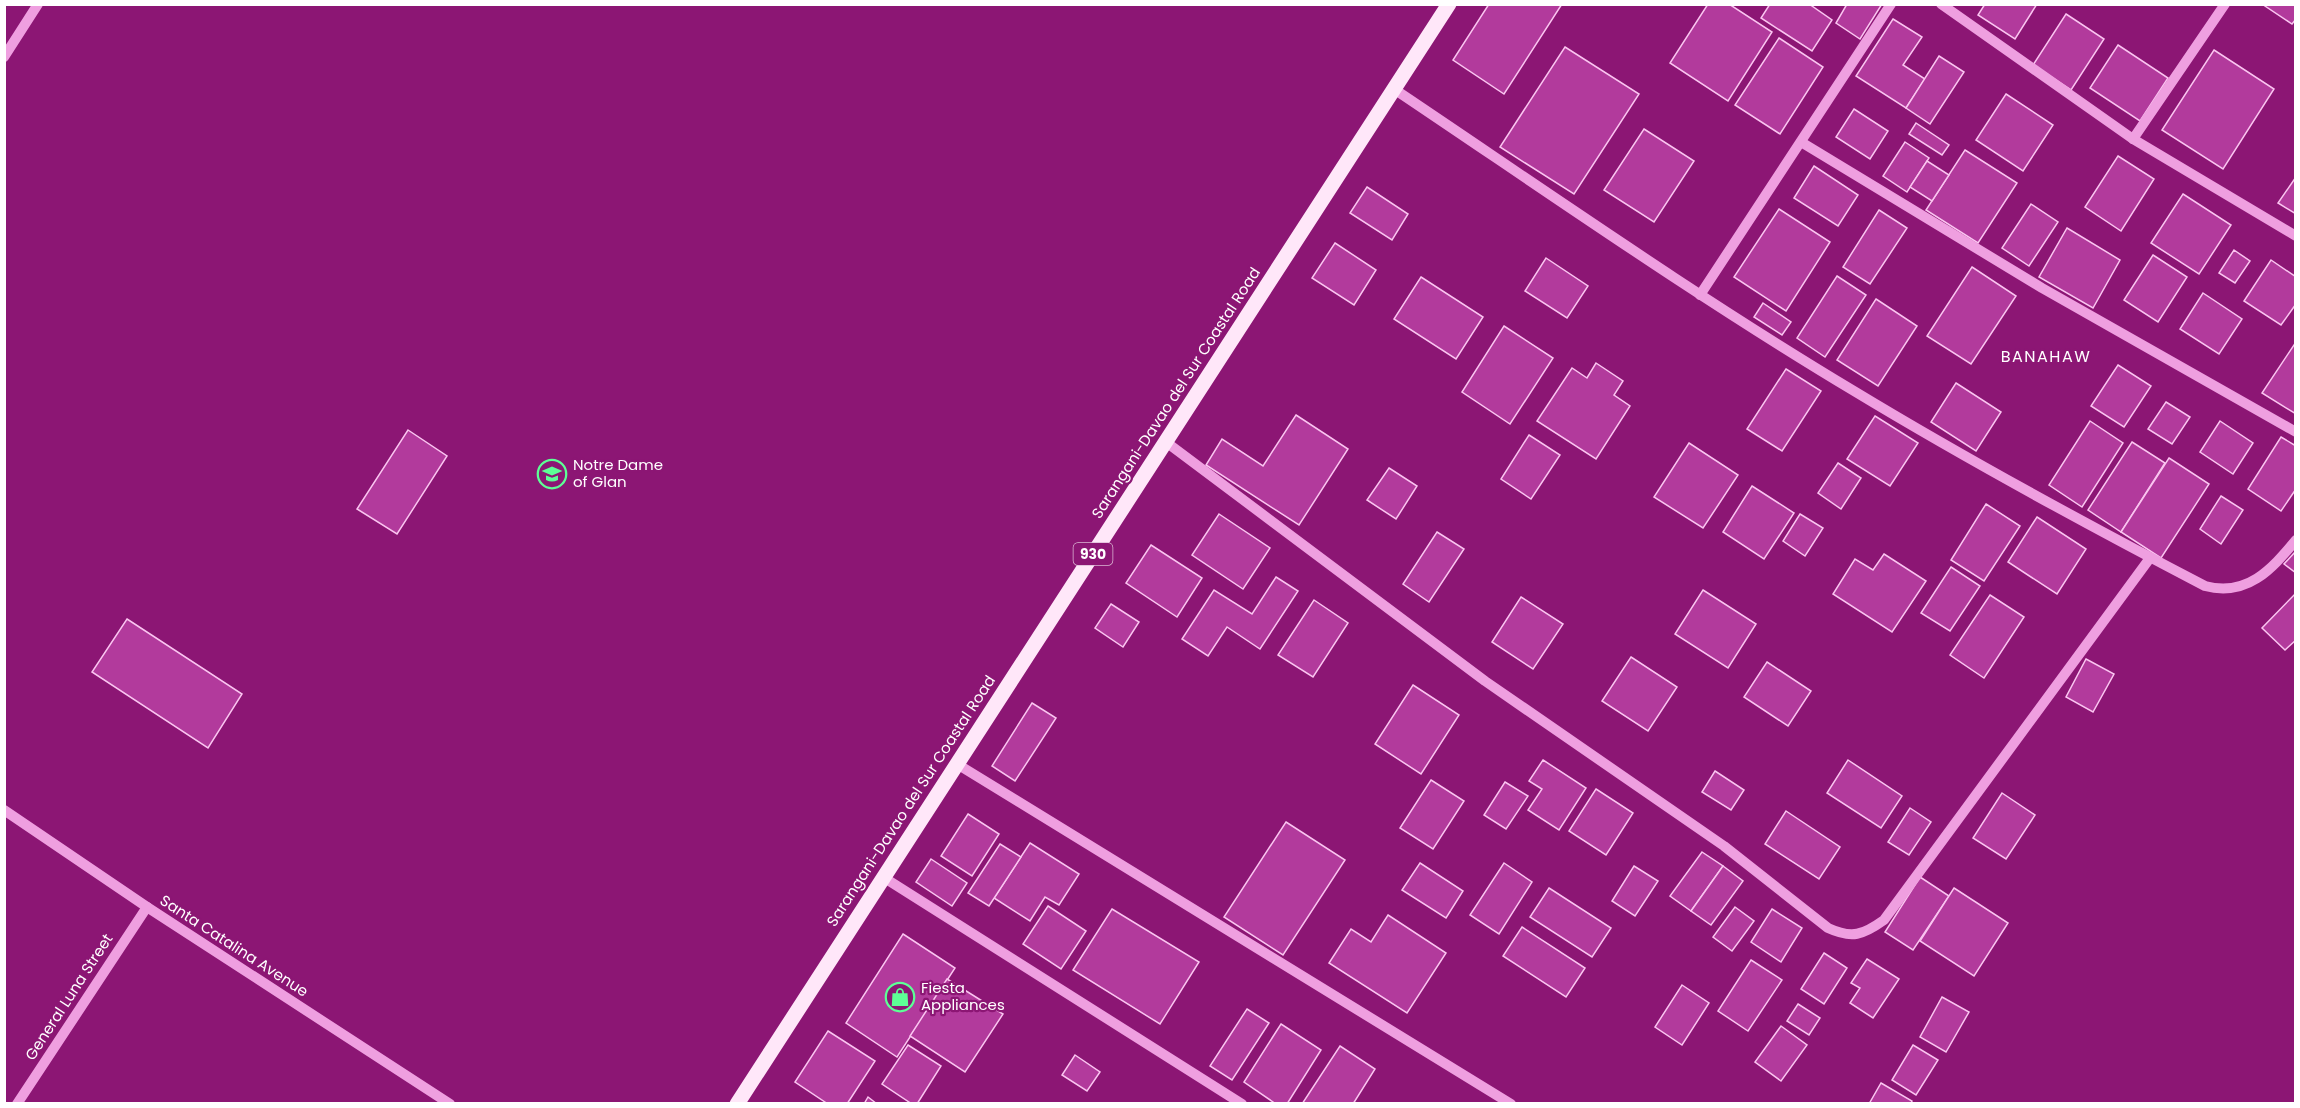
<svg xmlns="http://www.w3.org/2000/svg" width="2300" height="1108" font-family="Poppins,sans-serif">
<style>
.building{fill:#b23a9c;stroke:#fbc5f1;stroke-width:1.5}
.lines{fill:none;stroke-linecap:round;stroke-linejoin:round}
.minor{stroke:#ef9fe0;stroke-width:10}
.major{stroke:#ffe7f9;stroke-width:15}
.labels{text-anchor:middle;stroke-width:4.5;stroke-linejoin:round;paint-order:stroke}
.shield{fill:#8c1674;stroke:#dcb9d5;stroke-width:1.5}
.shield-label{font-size:14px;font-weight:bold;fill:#fff}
.street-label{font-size:15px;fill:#fff;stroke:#8c1674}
.poi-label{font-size:15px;fill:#fff;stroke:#8c1674;text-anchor:start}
.neighbourhood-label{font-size:16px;letter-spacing:1.5px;fill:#fff;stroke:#8c1674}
</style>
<rect width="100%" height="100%" fill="#8c1674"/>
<g class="building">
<path d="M1489 4H1562L1504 94 1453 60Z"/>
<path d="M1708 4H1729L1772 32 1728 101 1670 63Z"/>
<path d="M1770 4H1809L1832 20 1812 51 1761 18Z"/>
<path d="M1847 4H1882L1860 39 1836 23Z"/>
<path d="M1985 4H2037L2015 39 1978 15Z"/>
<path d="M2262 4H2296V19L2292 24Z"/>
<path d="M2066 14 2104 39 2071 90 2033 65Z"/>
<path d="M1893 19 1922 37 1903 65 1925 79 1906 108 1856 76Z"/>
<path d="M1779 38 1823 67 1780 134 1735 105Z"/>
<path d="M2118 45 2168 78 2140 121 2090 88Z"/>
<path d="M1565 47 1639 94 1574 194 1500 147Z"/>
<path d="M2214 50 2274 89 2223 169 2162 130Z"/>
<path d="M1939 56 1964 72 1930 124 1906 108Z"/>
<path d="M2006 94 2053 125 2023 171 1976 140Z"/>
<path d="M1854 109 1888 131 1870 159 1836 137Z"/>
<path d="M1916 123 1949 145 1942 155 1909 134Z"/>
<path d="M1644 129 1694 161 1654 222 1604 190Z"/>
<path d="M1905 142 1929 158 1907 192 1883 176Z"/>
<path d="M1965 150 2017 183 1978 243 1926 210Z"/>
<path d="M2118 156 2154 179 2121 231 2085 207Z"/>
<path d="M1927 161 1949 175 1932 201 1910 187Z"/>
<path d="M1814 166 1858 195 1838 226 1794 198Z"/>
<path d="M2296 177V214L2278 203Z"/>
<path d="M1367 187 1408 214 1392 240 1350 213Z"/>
<path d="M2183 194 2231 225 2199 274 2151 243Z"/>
<path d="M2031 204 2058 222 2029 266 2002 248Z"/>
<path d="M1779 209 1830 242 1786 311 1734 277Z"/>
<path d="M1879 210 1907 228 1870 284 1843 267Z"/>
<path d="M2067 228 2120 260 2093 308 2039 277Z"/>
<path d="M1335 243 1376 270 1354 305 1312 278Z"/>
<path d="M2234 250 2250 261 2235 283 2219 273Z"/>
<path d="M2153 255 2187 277 2158 322 2124 300Z"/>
<path d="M1546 258 1588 286 1567 318 1525 291Z"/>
<path d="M2271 260 2296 277V304L2281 325 2244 301Z"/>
<path d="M1972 267 2016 296 1971 364 1927 336Z"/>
<path d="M1837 276 1866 295 1825 357 1797 338Z"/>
<path d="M1421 277 1483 317 1456 359 1394 319Z"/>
<path d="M2203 293 2242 319 2219 354 2180 329Z"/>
<path d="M1876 299 1917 326 1878 386 1837 360Z"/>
<path d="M1763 303 1791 322 1782 335 1754 317Z"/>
<path d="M1504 326 1553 358 1510 424 1462 392Z"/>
<path d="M2296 342V414L2262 393Z"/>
<path d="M1596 363 1623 381 1614 395 1630 406 1596 459 1537 421 1572 368 1587 378Z"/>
<path d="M2118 365 2151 386 2124 427 2091 406Z"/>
<path d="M1786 369 1821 391 1782 451 1747 429Z"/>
<path d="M1956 383 2001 412 1976 451 1931 422Z"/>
<path d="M2166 402 2190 417 2172 444 2148 429Z"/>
<path d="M1296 415 1348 449 1299 525 1206 465 1222 439 1263 466Z"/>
<path d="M1875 416 1918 443 1890 486 1847 459Z"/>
<path d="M2090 421 2123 443 2082 507 2049 485Z"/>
<path d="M2220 421 2253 443 2233 474 2200 452Z"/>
<path d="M408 430 447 456 397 534 357 509Z"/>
<path d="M1529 435 1560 455 1531 499 1501 479Z"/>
<path d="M2281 437 2296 446V489L2281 511 2248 489Z"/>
<path d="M2132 442 2165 463 2121 532 2088 510Z"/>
<path d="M1689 443 1738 475 1703 528 1654 497Z"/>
<path d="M2169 458 2209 484 2161 558 2121 532Z"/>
<path d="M1838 463 1861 478 1841 509 1818 493Z"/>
<path d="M1389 468 1417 486 1396 519 1367 500Z"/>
<path d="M1752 486 1794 513 1764 559 1723 532Z"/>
<path d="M2221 496 2243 510 2221 544 2200 529Z"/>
<path d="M1986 504 2020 526 1984 581 1951 560Z"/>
<path d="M1219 514 1270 548 1243 589 1192 555Z"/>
<path d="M1800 514 1823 528 1805 556 1783 541Z"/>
<path d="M2037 517 2086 549 2057 594 2008 562Z"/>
<path d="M1437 532 1464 549 1429 602 1403 584Z"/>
<path d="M1151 545 1202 578 1177 617 1126 583Z"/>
<path d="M2296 551V573L2284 564Z"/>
<path d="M1884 554 1926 581 1892 632 1833 594 1855 559 1873 570Z"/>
<path d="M1951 567 1980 586 1950 631 1921 613Z"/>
<path d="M1276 577 1298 591 1260 649 1227 627 1208 656 1182 639 1214 590 1252 614Z"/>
<path d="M1703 590 1756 624 1728 668 1675 634Z"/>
<path d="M2296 593V640L2285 650 2262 628Z"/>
<path d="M1990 595 2024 617 1984 678 1950 655Z"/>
<path d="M1521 597 1563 624 1533 669 1492 642Z"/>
<path d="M1314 600 1348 623 1313 677 1278 655Z"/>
<path d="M1111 604 1139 622 1123 647 1095 628Z"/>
<path d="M127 619 242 694 208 748 92 672Z"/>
<path d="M1631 657 1677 687 1648 731 1602 701Z"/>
<path d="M2086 659 2114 674 2093 712 2066 697Z"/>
<path d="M1767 662 1811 691 1788 726 1744 697Z"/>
<path d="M1413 685 1459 715 1421 774 1375 744Z"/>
<path d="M1032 703 1056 718 1015 781 992 766Z"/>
<path d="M1543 760 1586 788 1559 830 1528 810 1542 789 1529 781Z"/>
<path d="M1848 760 1902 796 1881 828 1827 793Z"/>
<path d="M1715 771 1744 790 1731 810 1702 792Z"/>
<path d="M1431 780 1464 801 1433 849 1400 828Z"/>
<path d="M1505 782 1528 796 1506 829 1484 815Z"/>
<path d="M1596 789 1633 813 1606 855 1569 831Z"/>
<path d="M2002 793 2035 815 2006 859 1973 838Z"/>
<path d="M1910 808 1931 822 1909 855 1888 842Z"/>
<path d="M1786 811 1840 847 1819 879 1765 844Z"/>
<path d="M968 814 999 834 972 876 941 856Z"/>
<path d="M1286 822 1345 860 1283 955 1224 917Z"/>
<path d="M1030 843 1079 874 1059 905 1045 897 1030 921 994 898Z"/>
<path d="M1000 844 1021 857 989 906 968 893Z"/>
<path d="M1702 852 1723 866 1691 911 1670 896Z"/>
<path d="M931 859 967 883 952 906 916 882Z"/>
<path d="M1420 863 1463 891 1446 918 1402 890Z"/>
<path d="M1504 863 1532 882 1499 934 1470 915Z"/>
<path d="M1634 866 1658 881 1635 916 1612 901Z"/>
<path d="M1723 866 1743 881 1711 925 1691 911Z"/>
<path d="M1920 877 1949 896 1913 950 1885 932Z"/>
<path d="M1549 888 1611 928 1592 957 1530 917Z"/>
<path d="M1954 888 2008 923 1974 976 1920 941Z"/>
<path d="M1048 906 1086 931 1061 969 1023 944Z"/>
<path d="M1735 907 1754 921 1732 951 1713 937Z"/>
<path d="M1112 909 1199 962 1160 1024 1073 970Z"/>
<path d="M1772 909 1802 928 1781 962 1751 942Z"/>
<path d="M1388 915 1446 953 1407 1013 1329 963 1351 929 1371 942Z"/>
<path d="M1522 927 1585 968 1566 997 1503 956Z"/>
<path d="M903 934 955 968 897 1057 846 1023Z"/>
<path d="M1824 953 1847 968 1824 1004 1801 989Z"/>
<path d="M1867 959 1899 979 1873 1018 1850 1003 1860 988 1851 983Z"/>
<path d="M1751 960 1782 980 1748 1031 1718 1011Z"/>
<path d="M947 979 1003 1014 965 1072 910 1036Z"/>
<path d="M1682 985 1709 1003 1682 1045 1655 1027Z"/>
<path d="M1942 997 1969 1012 1946 1052 1920 1037Z"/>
<path d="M1798 1004 1820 1018 1809 1035 1787 1021Z"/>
<path d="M1247 1009 1269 1023 1232 1080 1210 1066Z"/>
<path d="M1281 1024 1321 1050 1287 1104H1276L1244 1082Z"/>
<path d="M1781 1026 1807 1045 1781 1081 1755 1062Z"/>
<path d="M828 1031 875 1061 847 1104H828L795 1082Z"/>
<path d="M908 1045 941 1066 917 1104H912L882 1084Z"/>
<path d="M1913 1045 1938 1060 1916 1095 1892 1080Z"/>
<path d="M1340 1046 1375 1069 1353 1104H1302Z"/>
<path d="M1075 1055 1100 1072 1087 1091 1062 1075Z"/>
<path d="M1881 1083 1912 1101 1911 1104H1869Z"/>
<path d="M868 1097 877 1104H864Z"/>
</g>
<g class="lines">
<g class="minor">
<path d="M1941 4 2133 139 2296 236"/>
<path d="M4 57 38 4"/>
<path d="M1394 89C1546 191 1697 297 1854 391 1968 460 2086 524 2205 586 2247 597 2271 570 2296 540"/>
<path d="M2133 139 2225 4"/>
<path d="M1801 142 2042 288 2296 432"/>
<path d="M1700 295 1891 4"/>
<path d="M1166 442 1485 681 1724 846 1828 928C1852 939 1863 935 1884 920L2150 558"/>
<path d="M957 764 1511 1104"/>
<path d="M4 810 147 907 450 1104"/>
<path d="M883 877 1242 1104"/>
<path d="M17 1104 147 907"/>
</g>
<path class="major" d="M737 1104 1449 4"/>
</g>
<defs>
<g id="school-ring" transform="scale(1.5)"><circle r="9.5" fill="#8c1674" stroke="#5dff96" stroke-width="1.5"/><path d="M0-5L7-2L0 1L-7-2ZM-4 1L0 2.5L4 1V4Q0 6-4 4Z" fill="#5dff96"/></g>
<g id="shop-ring" transform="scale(1.5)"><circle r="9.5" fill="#8c1674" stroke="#5dff96" stroke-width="1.5"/><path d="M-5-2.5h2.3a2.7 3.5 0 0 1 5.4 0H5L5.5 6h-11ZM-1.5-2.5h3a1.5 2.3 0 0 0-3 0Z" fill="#5dff96"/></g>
</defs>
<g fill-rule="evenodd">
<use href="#school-ring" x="552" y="474"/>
<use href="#shop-ring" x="900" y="997"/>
</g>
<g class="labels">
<rect class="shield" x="1073.5" y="543" width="39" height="22" rx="4.5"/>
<g class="shield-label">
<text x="1093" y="559">930</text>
</g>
<g class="street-label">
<text transform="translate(1176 393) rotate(-57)" y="5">Sarangani-Davao del Sur Coastal Road</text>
<text transform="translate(911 801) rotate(-57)" y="5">Sarangani-Davao del Sur Coastal Road</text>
<text transform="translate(234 946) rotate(33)" y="5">Santa Catalina Avenue</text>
<text transform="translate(69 997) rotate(-57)" y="5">General Luna Street</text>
</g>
<g class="poi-label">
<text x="573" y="470">Notre Dame<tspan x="573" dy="17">of Glan</tspan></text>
<text x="921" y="993">Fiesta<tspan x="921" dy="17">Appliances</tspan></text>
</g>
<g class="neighbourhood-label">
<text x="2046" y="362">BANAHAW</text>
</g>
</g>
<rect width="2300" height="1108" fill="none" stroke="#ffffff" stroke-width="12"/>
</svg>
